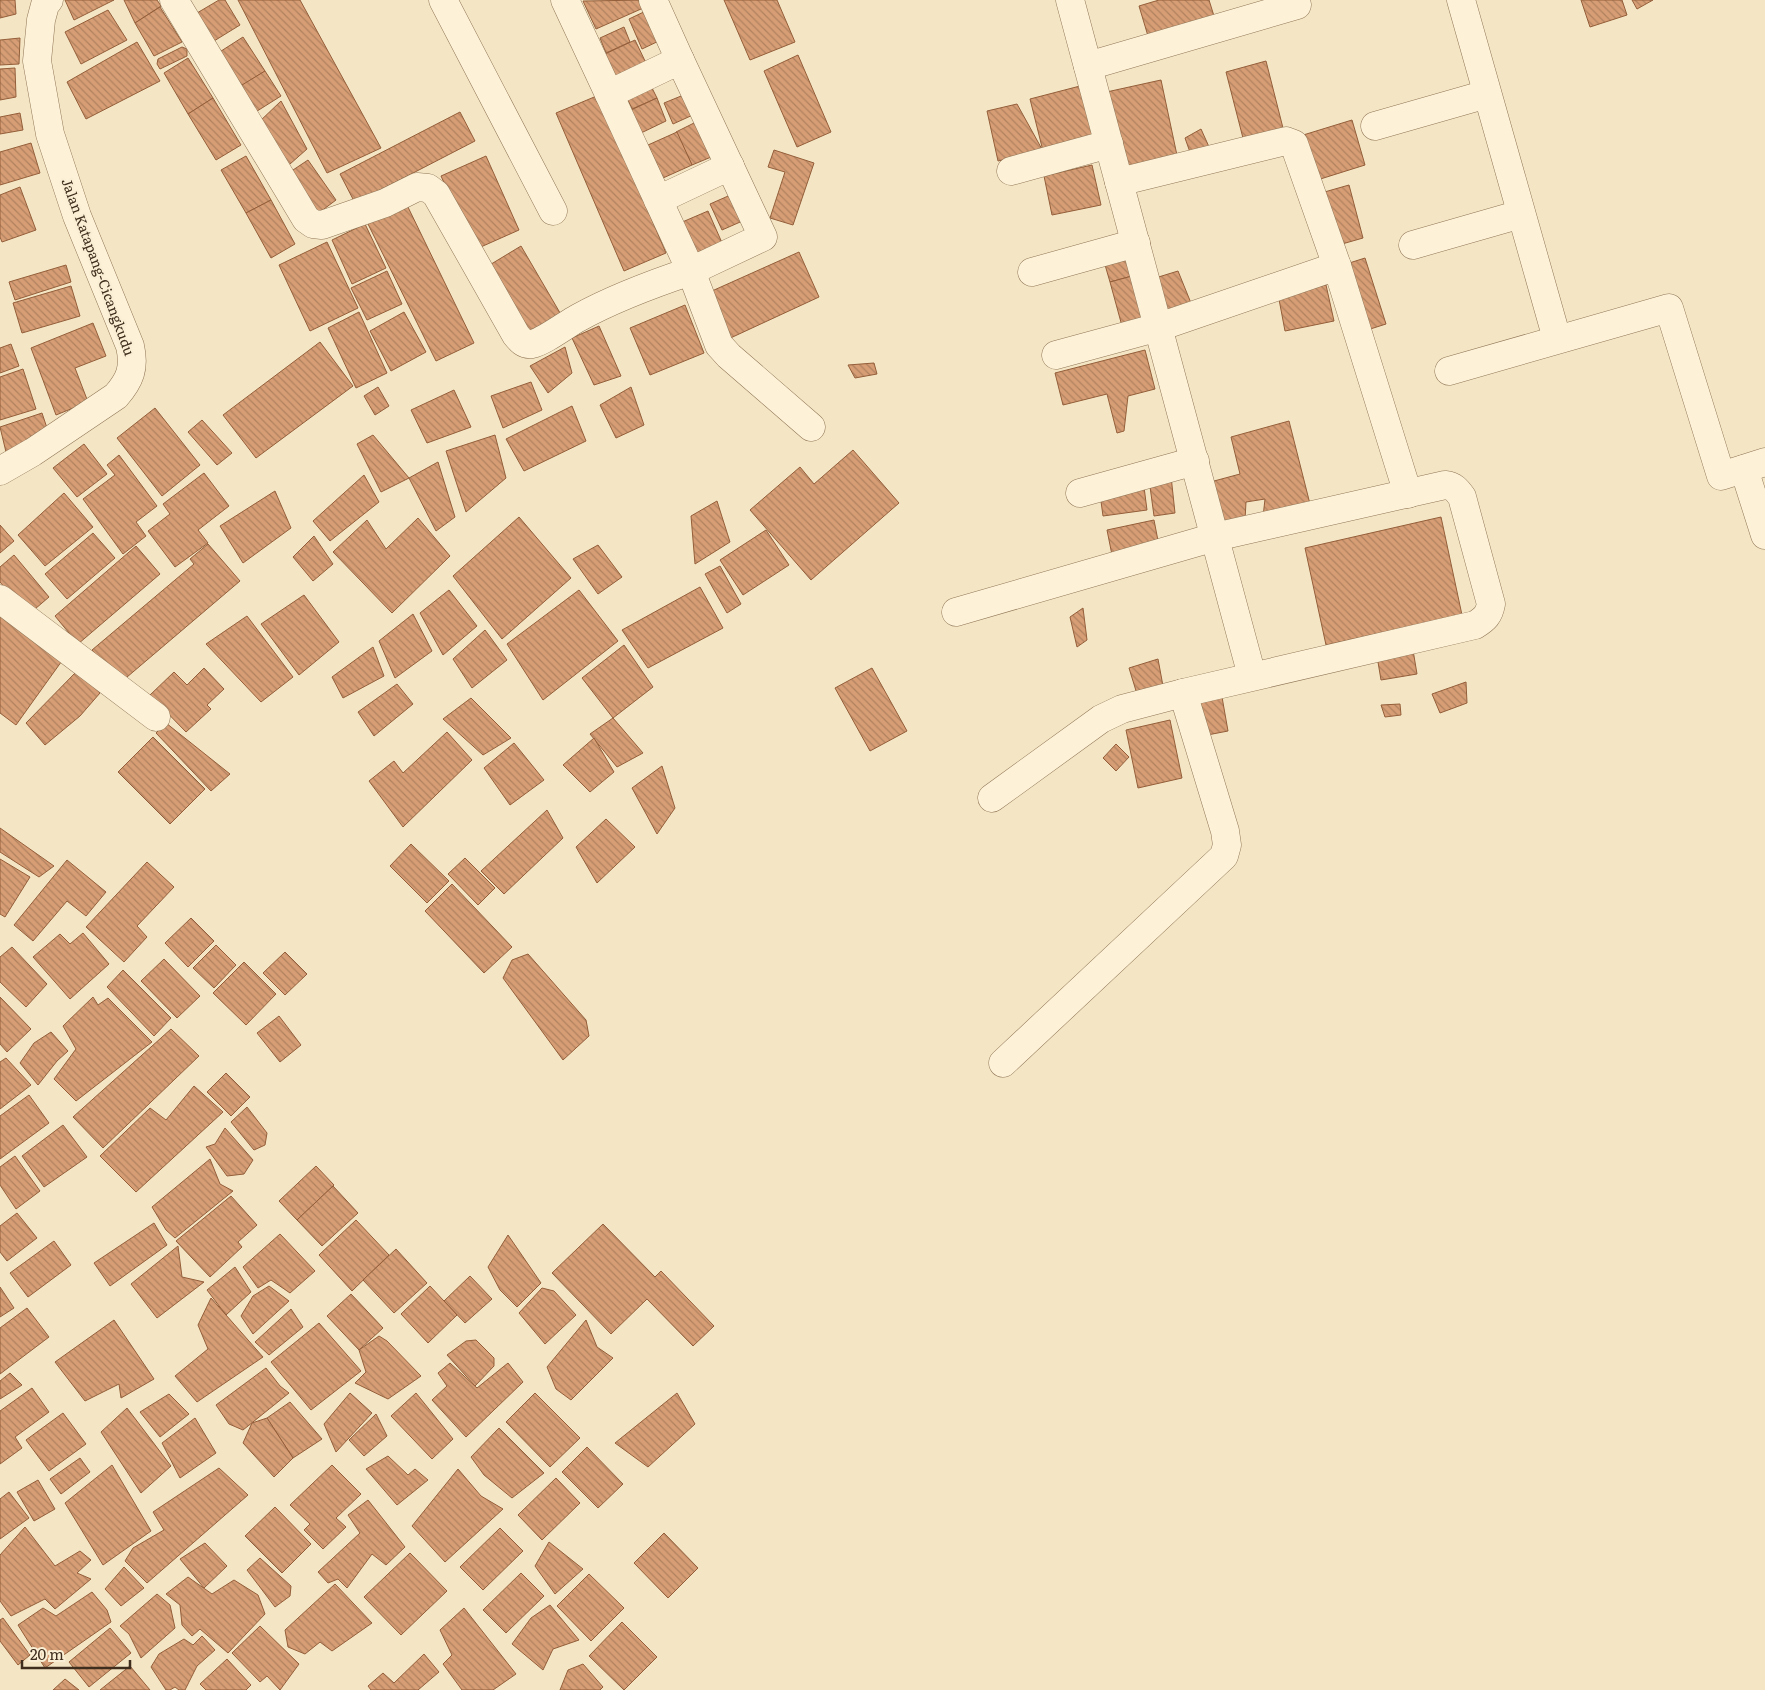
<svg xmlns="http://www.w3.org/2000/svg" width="1765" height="1690" font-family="Literata,serif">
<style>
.building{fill:url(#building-back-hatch);stroke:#945e3a}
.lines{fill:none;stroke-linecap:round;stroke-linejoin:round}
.minor-casing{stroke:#917657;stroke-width:29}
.tertiary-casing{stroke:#917657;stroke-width:29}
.minor{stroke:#fdf2d8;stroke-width:28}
.tertiary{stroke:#fdf2d8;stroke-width:28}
.labels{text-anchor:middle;stroke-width:4.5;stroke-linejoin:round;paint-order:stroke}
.street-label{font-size:14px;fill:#3f2e1d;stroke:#faefd4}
</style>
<defs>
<pattern id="building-back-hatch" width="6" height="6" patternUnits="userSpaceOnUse" patternTransform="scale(1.25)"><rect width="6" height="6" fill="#d79e75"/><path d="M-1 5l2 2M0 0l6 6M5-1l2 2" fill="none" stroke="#b0815f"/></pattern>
</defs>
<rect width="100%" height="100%" fill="#f4e6c4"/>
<g class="building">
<path d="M0 0H15L16 14 0 18Z"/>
<path d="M65 0H114L74 20Z"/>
<path d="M124 0H157L161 6 135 23Z"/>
<path d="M219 0H225L240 25 214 41 197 13Z"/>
<path d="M238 0H300L381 148 327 173Z"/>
<path d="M648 0 650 5 596 29 583 1Z"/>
<path d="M724 0H777L795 42 750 60Z"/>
<path d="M1159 0H1209L1214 16 1148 36 1139 6Z"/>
<path d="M1581 0H1622L1627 15 1590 27Z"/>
<path d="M1632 0H1653L1637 9Z"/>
<path d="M160 7 182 42 154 56 135 23Z"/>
<path d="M650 9 663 39 642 49 629 19Z"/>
<path d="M108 10 127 40 81 64 65 32Z"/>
<path d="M624 27 630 42 606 53 600 38Z"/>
<path d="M243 37 265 71 240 87 218 53Z"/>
<path d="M20 38 19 64 0 65V40Z"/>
<path d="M635 40 646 63 615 77 605 54Z"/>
<path d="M137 42 160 81 86 119 67 82Z"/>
<path d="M182 47 187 49V56L160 69 157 64 158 59Z"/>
<path d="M798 55 831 132 797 147 764 71Z"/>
<path d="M188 58 213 98 188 114 164 73Z"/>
<path d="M1266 61 1284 132 1244 142 1226 72Z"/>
<path d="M15 68 16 97 0 100V69Z"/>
<path d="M265 71 281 96 254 113 237 88Z"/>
<path d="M648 80 657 98 632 109 624 91Z"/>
<path d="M1161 80 1178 160 1119 174 1102 93Z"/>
<path d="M1080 86 1094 138 1043 151 1030 99Z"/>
<path d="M686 94 695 114 673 124 664 103Z"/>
<path d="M599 95 666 253 624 271 556 113Z"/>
<path d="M213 98 241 145 216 160 188 114Z"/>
<path d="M657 98 666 121 641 133 631 110Z"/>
<path d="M281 101 307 149 281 172 258 123Z"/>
<path d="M1017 104 1043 151 998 161 987 111Z"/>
<path d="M460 112 475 141 355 203 340 174Z"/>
<path d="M20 113 23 130 0 134V117Z"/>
<path d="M700 120 716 155 692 165 676 132Z"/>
<path d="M1352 120 1365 165 1314 181 1300 136Z"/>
<path d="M1201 129 1210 149 1191 155 1185 138Z"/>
<path d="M677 132 692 165 663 178 648 145Z"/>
<path d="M31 143 40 173 0 185V152Z"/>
<path d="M774 150 814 163 793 225 770 218 785 172 768 167Z"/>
<path d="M246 156 271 200 246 213 221 170Z"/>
<path d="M486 156 519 230 474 250 441 176Z"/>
<path d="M308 160 336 200 316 215 287 174Z"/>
<path d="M1092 165 1101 205 1052 215 1044 176Z"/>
<path d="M1349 185 1363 238 1335 246 1321 193Z"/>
<path d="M20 187 36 230 2 242 0 237V195Z"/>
<path d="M735 193 747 219 722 230 710 204Z"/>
<path d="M271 200 295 244 271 258 246 213Z"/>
<path d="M406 203 474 343 436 361 367 222Z"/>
<path d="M708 211 723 245 695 258 680 223Z"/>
<path d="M365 224 386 268 352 284 332 240Z"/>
<path d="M327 242 358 308 310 331 279 265Z"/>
<path d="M521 246 563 318 525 340 483 269Z"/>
<path d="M799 252 819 297 724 341 703 295Z"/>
<path d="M1126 252 1132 276 1110 282 1103 258Z"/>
<path d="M1365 258 1386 324 1364 331 1343 265Z"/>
<path d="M66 265 71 282 15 300 9 282Z"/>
<path d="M387 271 402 304 367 320 351 288Z"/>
<path d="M1178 271 1193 308 1163 314 1152 279Z"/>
<path d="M1132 276 1145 319 1122 326 1110 282Z"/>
<path d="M1326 285 1334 321 1285 331 1278 294Z"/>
<path d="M71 286 80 316 22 333 13 303Z"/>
<path d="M685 305 704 353 650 375 630 328Z"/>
<path d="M359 312 387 373 356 388 328 328Z"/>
<path d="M404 312 426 352 391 371 370 331Z"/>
<path d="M93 323 106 356 75 368 88 402 56 415 31 348Z"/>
<path d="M599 326 621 376 594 385 572 338Z"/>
<path d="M320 342 353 386 256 458 223 415Z"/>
<path d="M11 344 19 366 0 373V348Z"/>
<path d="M565 347 572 373 548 393 530 366Z"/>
<path d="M1145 350 1155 389 1128 396 1124 431 1117 433 1107 394 1063 405 1055 373Z"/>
<path d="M874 363 877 374 855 378 848 365Z"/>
<path d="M23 369 36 409 0 420V377Z"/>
<path d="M531 382 542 410 503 428 491 396Z"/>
<path d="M378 387 389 406 375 415 364 396Z"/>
<path d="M631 387 644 425 616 438 600 405Z"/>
<path d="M454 390 471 427 427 443 411 410Z"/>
<path d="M572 406 586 441 524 471 506 439Z"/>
<path d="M155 408 200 465 162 496 117 438Z"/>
<path d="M42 413 50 437 6 452 0 427Z"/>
<path d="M202 420 232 453 217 465 188 432Z"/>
<path d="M1289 421 1310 504 1263 517 1265 499 1246 502 1245 520 1215 528 1203 484 1240 474 1231 437Z"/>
<path d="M373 435 409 478 381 492 357 444Z"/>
<path d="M495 435 506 478 466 512 446 451Z"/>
<path d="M84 444 107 474 77 497 53 468Z"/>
<path d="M853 450 899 503 811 580 750 510 800 467 814 484Z"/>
<path d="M119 455 157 506 136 522 146 536 123 554 83 499 115 475 107 465Z"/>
<path d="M438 462 455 517 436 531 409 478Z"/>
<path d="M204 473 229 506 198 530 208 543 175 567 148 531 170 514 163 504Z"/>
<path d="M364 475 379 502 330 541 313 521Z"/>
<path d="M1171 476 1175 513 1154 516 1149 479Z"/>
<path d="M1144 487 1147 510 1103 516 1100 494Z"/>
<path d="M275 491 291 528 243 563 220 526Z"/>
<path d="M64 493 93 527 45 566 18 535Z"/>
<path d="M717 501 730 542 695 564 691 516Z"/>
<path d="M519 517 571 578 502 639 453 576Z"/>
<path d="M1441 517 1462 615 1326 645 1305 548Z"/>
<path d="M418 518 450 556 392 613 333 552 367 520 386 549Z"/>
<path d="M1154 520 1160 551 1113 560 1107 530Z"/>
<path d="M0 525 14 541 0 553Z"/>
<path d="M766 530 789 565 743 595 720 560Z"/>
<path d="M93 533 115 558 67 599 45 574Z"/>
<path d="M314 536 333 564 313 581 293 557Z"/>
<path d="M208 544 240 581 120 683 92 650 194 564 190 559Z"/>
<path d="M598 545 622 577 598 594 573 559Z"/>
<path d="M136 546 160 574 78 644 55 616Z"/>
<path d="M14 555 49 597 28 615 0 582V567Z"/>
<path d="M720 566 741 604 727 613 705 574Z"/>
<path d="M700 587 723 628 648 668 622 630Z"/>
<path d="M449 590 477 626 443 655 420 613Z"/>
<path d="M579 590 618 641 543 700 507 644Z"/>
<path d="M304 595 339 642 299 675 261 624Z"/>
<path d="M0 603 69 651 16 725 0 713Z"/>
<path d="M1083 608 1087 640 1077 647 1070 617Z"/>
<path d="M413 614 432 651 395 678 379 641Z"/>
<path d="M247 616 293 677 261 702 206 644Z"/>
<path d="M485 630 507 660 472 688 453 659Z"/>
<path d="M1412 644 1417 674 1381 680 1376 650Z"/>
<path d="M624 645 653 687 613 718 582 678Z"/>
<path d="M373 647 384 676 343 698 332 677Z"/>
<path d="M1158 659 1163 686 1137 694 1129 668Z"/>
<path d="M204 668 224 689 207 705 211 709 186 732 150 695 174 672 187 685Z"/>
<path d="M872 668 907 731 870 751 835 688Z"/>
<path d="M77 671 100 693 80 716 45 745 26 723Z"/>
<path d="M1466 682 1467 703 1440 713 1432 694Z"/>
<path d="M397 684 413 704 374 736 358 712Z"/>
<path d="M1222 697 1228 731 1197 737 1191 702Z"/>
<path d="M471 698 511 738 483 755 443 719Z"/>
<path d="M1400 704 1401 715 1385 717 1381 705Z"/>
<path d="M613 718 643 753 617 767 590 734Z"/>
<path d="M1170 720 1182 778 1138 788 1126 730Z"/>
<path d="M166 723 230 774 211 791 156 733Z"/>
<path d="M447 732 472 760 403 827 369 781 394 761 403 773Z"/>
<path d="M153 737 205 789 170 824 118 772Z"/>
<path d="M594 738 614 772 590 792 563 765Z"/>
<path d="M514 743 544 780 510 805 484 768Z"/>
<path d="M1116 744 1129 757 1116 771 1103 758Z"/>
<path d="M662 766 675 808 657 834 632 788Z"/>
<path d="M547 810 563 838 504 894 481 871Z"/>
<path d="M606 819 635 847 597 883 576 847Z"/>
<path d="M0 828 54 866 39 877 0 852Z"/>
<path d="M411 844 449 881 427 903 390 866Z"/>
<path d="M465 858 495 888 478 905 448 874Z"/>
<path d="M0 859 30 877 5 917 0 914Z"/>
<path d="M67 860 106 892 86 916 67 901 33 941 14 925Z"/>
<path d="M147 862 174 887 137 926 147 937 124 962 86 927Z"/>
<path d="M452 884 512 947 484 973 425 911Z"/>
<path d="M191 918 214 941 188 967 165 943Z"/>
<path d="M83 933 109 964 70 999 33 957 60 934 70 944Z"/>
<path d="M216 945 236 965 214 988 193 968Z"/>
<path d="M12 947 47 984 26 1007 0 982V957Z"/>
<path d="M285 952 307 974 285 995 263 973Z"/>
<path d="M528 954 586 1020 589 1036 563 1060 503 978 512 960Z"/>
<path d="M164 959 200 996 177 1018 141 981Z"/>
<path d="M244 962 276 994 246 1025 213 993Z"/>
<path d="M123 970 171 1018 154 1036 107 987Z"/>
<path d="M0 997 31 1029 7 1052 0 1044Z"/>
<path d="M93 997 98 1005 108 998 152 1042 76 1101 54 1079 76 1049 63 1026Z"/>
<path d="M279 1016 301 1045 280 1062 257 1033Z"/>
<path d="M171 1029 199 1056 103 1148 73 1117Z"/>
<path d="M51 1032 68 1051 57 1061 38 1085 20 1063 34 1043Z"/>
<path d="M6 1058 31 1085 0 1109V1062Z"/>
<path d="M226 1073 250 1097 231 1116 207 1092Z"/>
<path d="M194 1086 223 1112 136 1192 100 1156 150 1108 166 1120Z"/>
<path d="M29 1095 49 1123 0 1159V1116Z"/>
<path d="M247 1107 267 1133 265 1145 254 1150 231 1122Z"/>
<path d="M63 1125 87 1157 44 1187 22 1156Z"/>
<path d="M225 1128 253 1160 244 1174 227 1176 206 1147 215 1144Z"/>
<path d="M15 1156 40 1191 16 1209 0 1185V1167Z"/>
<path d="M210 1159 220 1184 233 1191 175 1238 166 1230 152 1207Z"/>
<path d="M316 1166 334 1185 297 1220 279 1201Z"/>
<path d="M333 1186 358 1213 322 1246 297 1220Z"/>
<path d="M231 1196 257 1225 238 1242 242 1247 210 1277 176 1241Z"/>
<path d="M17 1213 37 1238 7 1261 0 1252V1226Z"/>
<path d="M356 1220 389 1255 352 1291 319 1255Z"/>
<path d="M154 1223 167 1245 110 1286 94 1263Z"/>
<path d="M603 1224 655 1277 661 1271 714 1326 693 1346 647 1299 611 1334 552 1273Z"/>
<path d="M280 1234 315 1271 290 1293 271 1280 258 1288 243 1267Z"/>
<path d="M508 1235 541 1283 517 1307 500 1290 488 1267Z"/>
<path d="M54 1241 71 1265 28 1297 10 1273Z"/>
<path d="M178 1246 182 1277 204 1282 157 1318 131 1284Z"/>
<path d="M396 1249 427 1283 394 1313 363 1280Z"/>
<path d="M235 1267 251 1292 226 1315 207 1290Z"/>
<path d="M470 1276 492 1299 465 1323 444 1301Z"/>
<path d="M269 1286 289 1301 253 1334 241 1316 253 1296Z"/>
<path d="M430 1286 457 1315 428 1343 401 1314Z"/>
<path d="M0 1287 14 1308 0 1317Z"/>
<path d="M542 1288 554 1291 576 1315 545 1344 519 1313Z"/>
<path d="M351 1294 383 1328 359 1350 327 1316Z"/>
<path d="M211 1298 263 1357 197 1402 175 1376 208 1349 198 1325Z"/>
<path d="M27 1308 49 1337 0 1374V1328Z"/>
<path d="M291 1309 303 1327 269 1355 255 1342Z"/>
<path d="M114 1320 154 1379 121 1398 119 1384 85 1401 55 1362Z"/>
<path d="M586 1320 597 1347 613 1358 571 1400 556 1389 547 1367Z"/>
<path d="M319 1323 361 1371 311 1410 271 1362Z"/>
<path d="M379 1336 387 1341 421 1376 388 1399 355 1383 366 1372 359 1350Z"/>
<path d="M476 1340 494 1358V1366L475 1386 447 1355 466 1341Z"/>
<path d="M450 1363 477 1388 508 1363 523 1382 466 1437 432 1400 447 1386 438 1373Z"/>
<path d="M266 1368 280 1386 289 1393 243 1430 229 1424 216 1405Z"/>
<path d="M10 1373 22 1385 0 1399V1381Z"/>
<path d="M32 1388 49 1412 15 1437 22 1448 0 1464V1411Z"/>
<path d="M350 1393 372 1413 336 1452 324 1424Z"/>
<path d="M416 1393 453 1439 432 1459 391 1416Z"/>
<path d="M535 1393 580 1438 550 1467 506 1422Z"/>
<path d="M677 1393 695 1424 648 1467 615 1443Z"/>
<path d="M169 1394 189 1414 160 1437 140 1412Z"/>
<path d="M290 1402 322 1439 293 1458 267 1418Z"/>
<path d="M127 1408 171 1466 141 1493 101 1432Z"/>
<path d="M63 1413 86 1444 49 1471 26 1440Z"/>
<path d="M376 1414 387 1436 364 1456 349 1440Z"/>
<path d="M195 1418 216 1453 180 1478 162 1443Z"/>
<path d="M267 1418 293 1458 274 1477 243 1443 252 1423Z"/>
<path d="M499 1428 544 1473 512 1498 484 1475 471 1457Z"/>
<path d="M587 1447 623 1484 598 1508 562 1472Z"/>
<path d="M388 1456 408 1475 415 1469 428 1480 397 1505 366 1469Z"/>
<path d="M80 1458 90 1472 61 1494 50 1479Z"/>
<path d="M112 1465 151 1531 103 1565 65 1503Z"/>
<path d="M332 1465 361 1494 336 1518 346 1527 323 1549 304 1530 310 1524 290 1505Z"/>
<path d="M219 1468 248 1495 147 1583 125 1561 133 1548 164 1530 153 1512Z"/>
<path d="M458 1469 481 1496 503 1509 445 1562 412 1526Z"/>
<path d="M556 1478 580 1503 542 1540 518 1515Z"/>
<path d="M38 1480 55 1509 34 1521 17 1492Z"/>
<path d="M9 1492 29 1518 0 1539V1499Z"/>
<path d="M368 1500 405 1547 386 1565 372 1554 347 1588 338 1579 328 1583 318 1572 360 1533 348 1515Z"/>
<path d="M275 1507 311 1544 282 1573 245 1536Z"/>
<path d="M25 1527 55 1566 80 1551 91 1560 77 1573 91 1579 55 1609 45 1599 11 1616 0 1601V1555Z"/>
<path d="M500 1528 523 1551 483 1590 460 1567Z"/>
<path d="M664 1533 698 1568 668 1598 634 1563Z"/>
<path d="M549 1542 583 1569 555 1594 535 1566Z"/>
<path d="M205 1543 227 1566 204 1588 180 1559Z"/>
<path d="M410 1553 447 1591 401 1635 364 1597Z"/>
<path d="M260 1558 291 1586 290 1596 275 1607 247 1570Z"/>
<path d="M124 1567 144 1588 121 1606 105 1589Z"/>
<path d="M521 1573 544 1596 506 1633 483 1610Z"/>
<path d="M589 1574 624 1608 591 1641 557 1606Z"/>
<path d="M188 1577 212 1594 234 1580 258 1595 265 1614 228 1653 200 1629 192 1636 182 1625 180 1605 166 1594Z"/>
<path d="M335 1584 372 1623 332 1651 320 1642 305 1654 288 1647 285 1630Z"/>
<path d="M92 1592 107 1610 111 1622 45 1668 18 1625 43 1608 56 1616Z"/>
<path d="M157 1594 170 1605 175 1628 141 1658 129 1634 120 1626Z"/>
<path d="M550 1605 579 1640 553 1649 543 1670 512 1644 531 1618Z"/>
<path d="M464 1608 516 1674 493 1690H462L443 1664 452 1655 440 1630Z"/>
<path d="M3 1618 30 1655 18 1665 0 1641V1620Z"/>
<path d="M622 1622 657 1657 624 1690 589 1656Z"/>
<path d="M260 1626 299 1664 280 1690 267 1676 260 1682 232 1653Z"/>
<path d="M110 1628 131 1653 89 1687 69 1662Z"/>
<path d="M202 1636 215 1650 197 1666 185 1690H179L175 1687 170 1690H166L151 1667 159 1654 184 1639 193 1645Z"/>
<path d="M424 1654 439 1672 418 1690H371L368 1686 383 1673 394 1683Z"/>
<path d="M227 1659 251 1685 246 1690H206L200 1684Z"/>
<path d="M583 1664 603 1687 600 1690H560L568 1670Z"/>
<path d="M130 1666 150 1690H100Z"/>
<path d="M65 1679 79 1690H53Z"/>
</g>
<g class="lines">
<g class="minor-casing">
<g id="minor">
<path d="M174 0 306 219 313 224 322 225 385 203 417 187 428 188 436 194 516 335C520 340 524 345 532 344 543 342 567 324 578 318 614 298 652 284 691 271L719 345 729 356 811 427"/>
<path d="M443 0 553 211"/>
<path d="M565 0 609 94"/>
<path d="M653 0 680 60"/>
<path d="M1070 0 1252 676"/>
<path d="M1461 0 1557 339"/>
<path d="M680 60 763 237 691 271 609 94Z"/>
<path d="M1088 66 1297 5"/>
<path d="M1375 126 1487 94"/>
<path d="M1011 171 1109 144"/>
<path d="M1119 182 1286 141 1294 144 1337 266 1408 494"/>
<path d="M658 200 730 166"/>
<path d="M1413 245 1521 214"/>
<path d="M1032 272 1136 243"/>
<path d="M1056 355 1159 327 1337 266"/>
<path d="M1449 371 1669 308 1721 476 1765 462"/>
<path d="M1744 469 1765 535"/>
<path d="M1080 493 1195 461"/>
<path d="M0 599 156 717"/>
<path d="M956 612 1215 537 1445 485C1454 486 1457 490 1462 497L1491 604C1489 615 1485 619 1475 625L1183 693 1122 709 1101 719 992 798"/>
<path d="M1003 1063 1224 856 1227 845 1225 831 1183 693"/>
</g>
</g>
<g class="tertiary-casing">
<path id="tertiary" d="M0 471 33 452 116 396C130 380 135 368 130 346L77 216 50 134 37 61 41 20 45 5 49 0"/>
</g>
<use href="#minor" class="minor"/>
<use href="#tertiary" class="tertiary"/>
</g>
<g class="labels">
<g class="street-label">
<text transform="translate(98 267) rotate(70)" y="5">Jalan Katapang-Cicangkudu</text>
</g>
</g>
<path d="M22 1660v8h108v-8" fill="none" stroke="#3f2e1d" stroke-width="2.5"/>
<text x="30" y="1660" font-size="15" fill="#3f2e1d" stroke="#faefd4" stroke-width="4" paint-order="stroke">20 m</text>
</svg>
